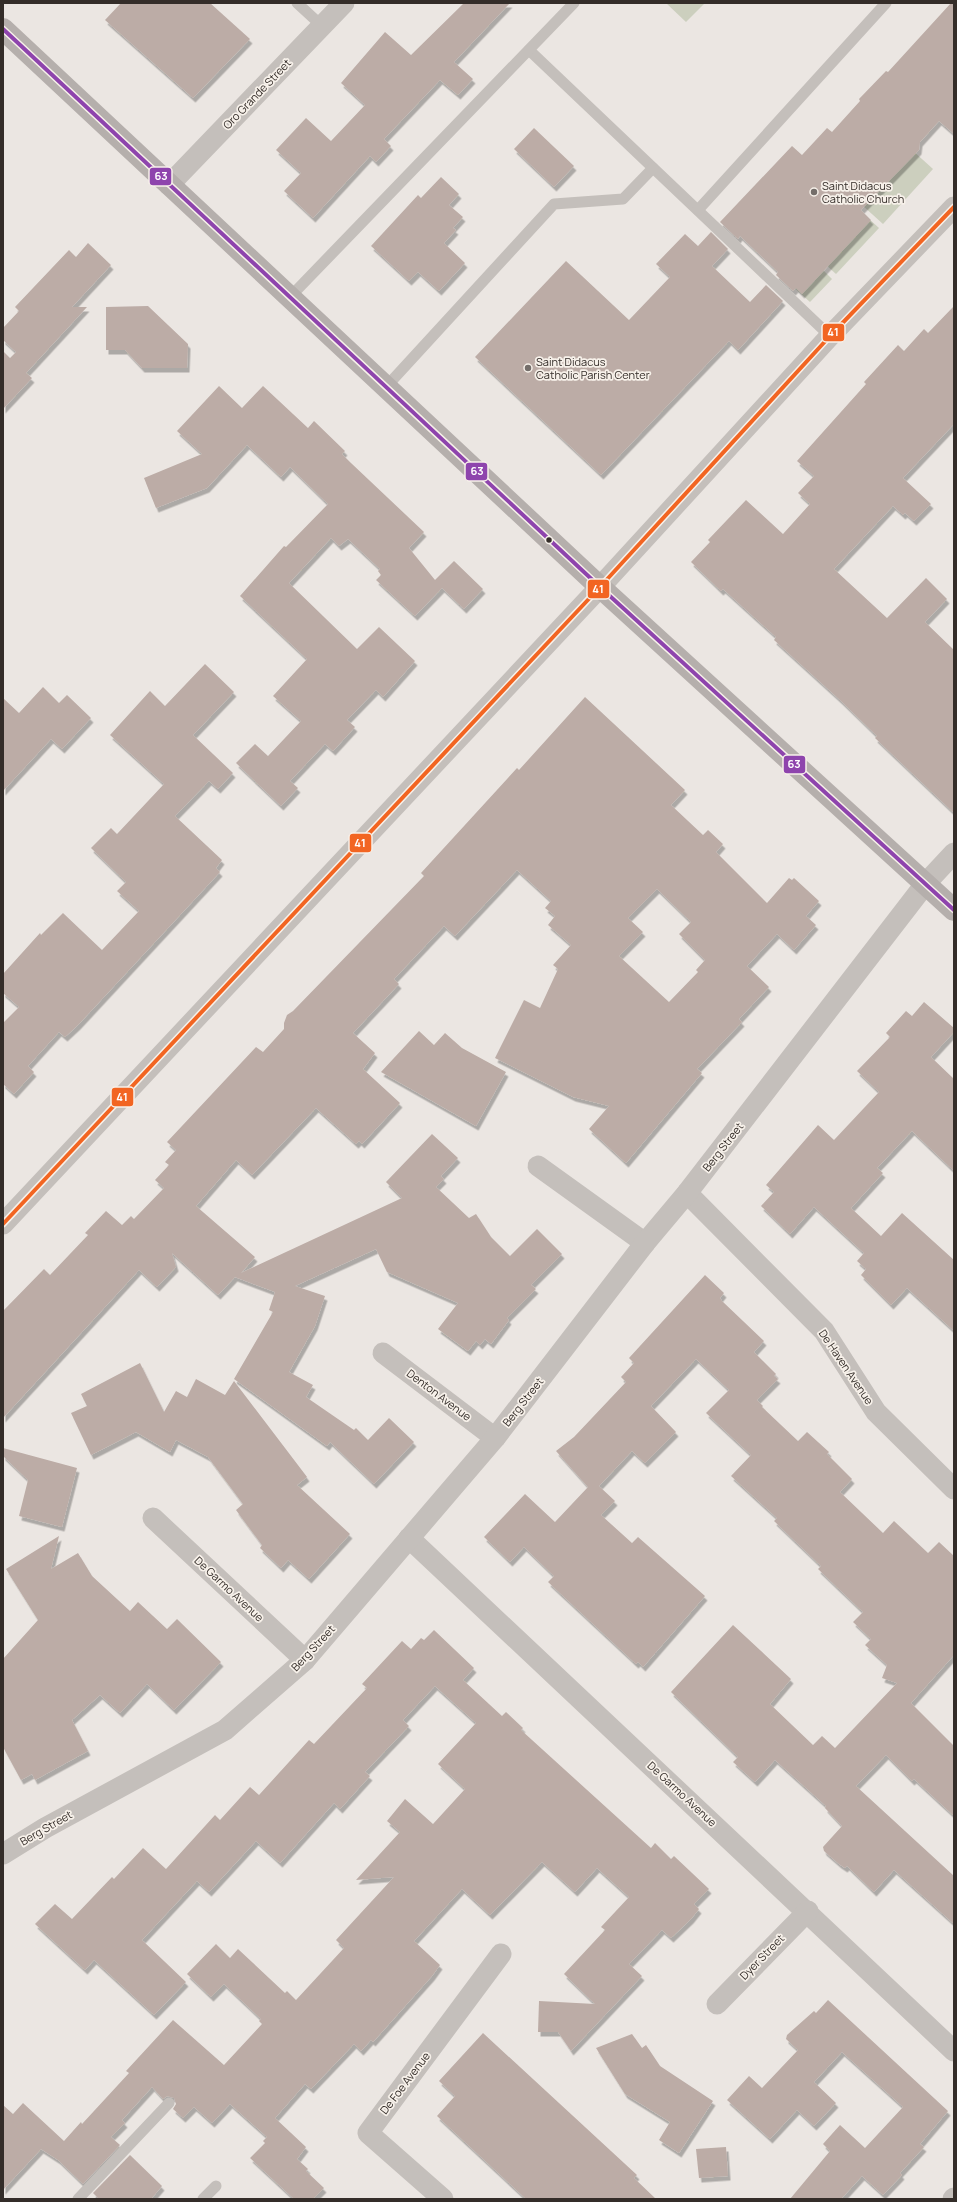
<svg xmlns="http://www.w3.org/2000/svg" width="957" height="2202" font-family="Manrope,sans-serif">
<style>
.green{fill:#cccfbe}
.building{fill:#bcaca6;fill-rule:evenodd;filter:url(#shadow)}
.lines{fill:none;stroke-linecap:round;stroke-linejoin:round}
.lane{stroke:#c4bfbb;stroke-width:11}
.street{stroke:#c4bfbb;stroke-width:21}
.secondary{stroke:#b5afac;stroke-width:22}
.bus-1-casing{stroke:#f7f1ea;stroke-width:7}
.bus-2-casing{stroke:#f7f1ea;stroke-width:7}
.bus-1{stroke:#8e44ad;stroke-width:4}
.bus-2{stroke:#f26522;stroke-width:4}
.poi-dot{fill:#746e6a;stroke:#f7f1ea;stroke-width:1.5}
.bus-dot{fill:#342d29;stroke:#f7f1ea;stroke-width:1.5}
.labels{text-anchor:middle;stroke-width:3.5;stroke-linejoin:round;paint-order:stroke}
.street-label{font-size:11px;fill:#342d29;stroke:#f7f1ea}
.poi-label{font-size:11px;fill:#342d29;stroke:#f7f1ea;text-anchor:start}
.line-badge{stroke:#f7f1ea;stroke-width:1.5}
.badge-label{font-size:11px;text-anchor:middle;font-weight:bold;fill:#fff}
</style>
<defs>
<filter id="shadow"><feDropShadow dx="2.5" dy="4.5" stdDeviation="0" flood-color="#0004"/></filter>
</defs>
<rect width="100%" height="100%" fill="#ebe6e2"/>
<g class="green">
<path d="M666 3H705L686 22Z"/>
<path d="M912 150 933 169 883 224 862 205Z"/>
<path d="M858 209 879 228 836 274 825 264Z"/>
<path d="M821 268 832 279 810 302 780 275Z"/>
</g>
<g class="building">
<path d="M121 3H210L250 39 193 98 105 20Z"/>
<path d="M464 3H510L454 62 473 79 458 95 440 80 384 139 391 146 376 162 370 156 313 218 284 191 301 173 276 150 306 118 331 141 365 105 341 83 385 32 411 55Z"/>
<path d="M951 3H954V134L939 121 920 142 919 150 861 210 871 220 802 294 796 288 793 291 776 275 778 272 740 236 738 239 720 222 792 146 802 155 827 128 832 132 860 101 859 99 886 71 888 72Z"/>
<path d="M534 128 574 166 554 187 514 149Z"/>
<path d="M441 177 459 194 449 205 463 217 453 228 456 230 444 243 465 263 439 291 418 272 409 281 371 246 418 195 421 198Z"/>
<path d="M711 232 728 249 712 266 750 302 766 285 783 301 738 350 729 341 601 475 475 357 566 261 629 320 670 277 656 264 685 234 698 246Z"/>
<path d="M88 243 111 265 72 307H87L26 373 32 378 3 409V351L10 358 16 352 3 340V328L19 311 15 307 69 250 76 257Z"/>
<path d="M148 306 188 344 187 368H142L125 350H106V307Z"/>
<path d="M954 306V424L903 478 931 504 914 521 905 513 903 515 893 506 834 569 887 618 926 578 947 599 925 622 954 650V813L875 738 877 736 840 700 774 640 776 637 723 589 721 591 691 562 710 542 708 540 746 500 783 534 810 504 798 493 814 476 797 461 866 384 864 382 898 345 904 351 924 329 928 333Z"/>
<path d="M219 386 242 408 263 386 308 428 314 421 345 451 342 454 351 463 424 532 409 548 435 580 454 561 483 589 464 609 442 588 415 616 376 580 381 575 378 571 380 569 348 539 339 546 331 538 289 583 357 649 379 627 415 661 383 697 376 690 347 720 355 727 333 751 325 744 290 781 298 788 281 806 236 763 255 744 268 756 301 721 273 696 307 659 240 596 284 546 286 547 328 504 290 467 281 477 247 445 207 488 156 508 144 478 202 454 177 431Z"/>
<path d="M205 664 234 692 193 735 233 773 218 789 209 781 175 816 222 860 216 868 220 872 78 1025 65 1037 59 1032 28 1066 34 1072 14 1094 3 1084V1023L19 1007 3 993V974L40 933 41 935 63 913 102 950 139 911 117 891 126 882 91 848 111 828 117 834 164 784 110 735 150 691 165 706Z"/>
<path d="M43 687 59 703 67 695 91 718 62 749 51 739 3 791V698L19 713Z"/>
<path d="M585 697 685 790 671 805 703 835 708 830 723 844 716 852 767 903 789 878 792 880 794 878 819 901 806 916 816 925 794 950 777 934 747 966 769 987 739 1019 742 1022 697 1069 702 1073 626 1163 589 1129 609 1106 573 1097 495 1058 524 1000 540 1008 558 969 553 965 571 945 548 925 555 916 545 908 551 901 517 870 455 936 444 926 394 979 399 984 353 1033 375 1053 363 1069 400 1103 362 1144 359 1141 356 1144 316 1108 252 1175 236 1160 196 1206 255 1257 241 1273 402 1198 386 1182 432 1134 458 1158 441 1176 444 1179 436 1187 469 1218 476 1214 491 1237 510 1256 537 1229 562 1254 531 1285 536 1289 507 1318 509 1320 491 1344 485 1339 480 1345 476 1341 468 1351 438 1329 458 1303 387 1272 376 1249 295 1286 325 1296 315 1326 289 1372 313 1385 306 1397 354 1430 356 1428 368 1440 389 1418 414 1442 374 1484 330 1442 327 1446 234 1379 273 1312 269 1310 275 1292 235 1277 218 1295 172 1253 176 1267 157 1287 139 1270 3 1418V1311L44 1269 50 1275 88 1235 85 1233 106 1211 122 1225 131 1216 134 1219 164 1188 155 1180 169 1165 165 1162 176 1150 167 1142 256 1047 263 1052 284 1029V1023L287 1015 293 1011 424 876 421 873 517 768 519 770ZM657 889 691 922 679 934 705 960 696 970 698 972 669 1002 619 956 643 932 628 918Z"/>
<path d="M924 1002 954 1028V1032L931 1057 954 1079V1171L912 1131 877 1168 883 1173 851 1208 881 1236 902 1213 954 1260V1331L907 1288 891 1305 861 1275 866 1269 857 1261 864 1253 814 1207 790 1234 761 1206 774 1192 766 1185 818 1125 834 1140 879 1092 857 1071 890 1037 886 1033 906 1011 912 1016Z"/>
<path d="M419 1031 434 1045 445 1033 462 1048 506 1072 476 1126 381 1072Z"/>
<path d="M705 1275 724 1293 720 1298 722 1301 764 1341 754 1352 776 1374 774 1376 778 1379 757 1400 763 1406 762 1407 798 1441 807 1432 829 1452 827 1454 852 1479 840 1492 883 1533 894 1521 928 1553 939 1542 954 1556V1655L911 1703 954 1746V1816L914 1779 912 1781 886 1755 856 1786 954 1876V1924L894 1870 874 1892 847 1866 845 1868 839 1864 824 1851 823 1847 842 1826 825 1808 826 1806 775 1760 755 1782 733 1762 738 1757 671 1692 733 1625 791 1679 770 1704 813 1745 822 1736 835 1748 897 1683 882 1678 887 1665 865 1645 871 1639 853 1622 863 1612 818 1569 821 1566 774 1521 777 1518 731 1476 751 1455 706 1413 729 1390 696 1359 651 1406 676 1432 645 1463 632 1451 599 1486 615 1501 601 1515 632 1543 638 1537 705 1596 643 1667 638 1662 636 1664 548 1582 554 1576 524 1547 510 1562 484 1537 525 1494 555 1522 588 1487 556 1451 574 1437 626 1382 621 1377 634 1363 629 1358Z"/>
<path d="M140 1363 164 1412 176 1391 187 1397 196 1379 225 1395 234 1381 307 1477 297 1485 350 1534 309 1579 288 1560 281 1568 260 1548 262 1545 236 1510 243 1504 208 1457 176 1440 170 1452 136 1432 91 1455 71 1413 87 1406 81 1394Z"/>
<path d="M3 1448 77 1468 62 1527 19 1516 28 1480 3 1456Z"/>
<path d="M59 1536 51 1569 78 1553 92 1576 130 1611 138 1602 167 1629 177 1619 221 1662 174 1710 147 1684 120 1713 100 1695 72 1720 88 1751 35 1780 32 1774 21 1780 3 1747V1659L38 1620 6 1569Z"/>
<path d="M434 1630 474 1668 463 1680 502 1716 506 1712 523 1728 521 1730 651 1848 655 1843 671 1859 674 1856 709 1889 694 1904 699 1909 691 1919 671 1938 662 1930 629 1964 642 1976 571 2051 558 2032H538L539 2001 595 2004 564 1974 605 1930 601 1927 629 1897 597 1868 575 1892 542 1862 490 1915 462 1889 414 1941 440 1965 432 1976 373 2042 371 2040 361 2051 354 2044 311 2089 305 2084 275 2118 306 2147 297 2159 308 2169 306 2171 324 2188 313 2199H294L250 2158 265 2143 263 2141 267 2137 230 2104 212 2123 194 2107 183 2118 173 2109 176 2104 174 2098 167 2096 163 2099 152 2087 122 2120 125 2123 111 2137 120 2145 83 2184 58 2160 41 2149 3 2190V2105L13 2114 23 2103 64 2141 81 2122 82 2124 129 2073 126 2071 173 2020 224 2065 262 2024 259 2021 261 2019 224 1984 211 1997 187 1974 216 1944 230 1958 238 1949 285 1993 287 1991 296 2000 344 1948 336 1940 394 1877 356 1880 400 1832 387 1821 405 1799 433 1824 465 1789 438 1764 476 1723 435 1686 403 1720 409 1726 365 1772 370 1776 340 1809 334 1803 280 1863 256 1841 209 1892 197 1881 142 1940 186 1982 154 2015 94 1960 85 1970 35 1924 55 1904 72 1919 112 1877 114 1879 143 1848 166 1869 215 1815 220 1820 250 1787 259 1795 309 1740 314 1744 367 1688 362 1684 402 1641 411 1649 421 1638 424 1640Z"/>
<path d="M828 2000 948 2111 920 2144 924 2147 900 2173 902 2175 883 2195 862 2176 841 2199H790L830 2151 823 2144 840 2125 865 2148 903 2107 842 2052 814 2082 836 2103 814 2126 797 2110 770 2139 727 2100 749 2076 762 2088 798 2050 786 2039 787 2035 814 2011 816 2013Z"/>
<path d="M483 2033 637 2175 634 2178 656 2199H526L437 2116 455 2096 439 2081Z"/>
<path d="M632 2034 642 2048 646 2045 660 2066 713 2101 679 2153 659 2140 670 2122 625 2094 596 2048Z"/>
<path d="M726 2147 728 2176 699 2178 696 2149Z"/>
<path d="M130 2155 162 2186 151 2199H99L93 2193Z"/>
</g>
<g class="lines">
<g class="lane">
<path d="M297 3 322 26"/>
<path d="M529 50 830 336"/>
<path d="M698 210 886 3"/>
<path d="M290 297 574 3"/>
<path d="M386 387 554 204 623 199 653 168"/>
<path d="M78 2199 169 2103"/>
<path d="M203 2199 216 2186"/>
</g>
<g class="street">
<path d="M169 185 344 3"/>
<path d="M538 1166 645 1243"/>
<path d="M687 1193 824 1331 876 1412 954 1489"/>
<path d="M3 1224 600 587 830 336 954 207"/>
<path d="M383 1353 495 1438"/>
<path d="M153 1518 305 1660"/>
<path d="M409 1538 954 2051"/>
<path d="M3 1854 45 1828 225 1730 305 1660 495 1438 645 1243 687 1193 926 883 954 853"/>
<path d="M717 2004 808 1911"/>
<path d="M443 2199 368 2133 501 1954"/>
<path d="M953 2199 954 2198"/>
</g>
<path class="secondary" d="M3 29 600 587 954 910"/>
<g class="bus-1-casing">
<path id="bus-1" d="M3 29 600 587 954 910"/>
</g>
<g class="bus-2-casing">
<path id="bus-2" d="M3 1224 600 587 830 336 954 207"/>
</g>
<use href="#bus-1" class="bus-1"/>
<use href="#bus-2" class="bus-2"/>
</g>
<g class="poi-dot">
<circle cx="814" cy="192" r="4"/>
<circle cx="528" cy="368" r="4"/>
</g>
<circle class="bus-dot" cx="549" cy="540" r="3.5"/>
<g class="labels">
<g class="street-label">
<text transform="translate(257 94) rotate(-46)" y="4">Oro Grande Street</text>
<text transform="translate(723 1147) rotate(-52)" y="4">Berg Street</text>
<text transform="translate(846 1367) rotate(56)" y="4">De Haven Avenue</text>
<text transform="translate(439 1395) rotate(37)" y="4">Denton Avenue</text>
<text transform="translate(523 1402) rotate(-52)" y="4">Berg Street</text>
<text transform="translate(229 1589) rotate(43)" y="4">De Garmo Avenue</text>
<text transform="translate(313 1648) rotate(-47)" y="4">Berg Street</text>
<text transform="translate(682 1794) rotate(43)" y="4">De Garmo Avenue</text>
<text transform="translate(46 1828) rotate(-30)" y="4">Berg Street</text>
<text transform="translate(762 1957) rotate(-46)" y="4">Dyer Street</text>
<text transform="translate(405 2083) rotate(-53)" y="4">De Foe Avenue</text>
</g>
<g class="poi-label">
<text x="822" y="190">Saint Didacus<tspan x="822" dy="13">Catholic Church</tspan></text>
<text x="536" y="366">Saint Didacus<tspan x="536" dy="13">Catholic Parish Center</tspan></text>
</g>
</g>
<g class="line-badge">
<rect x="149" y="167" width="23" height="19" rx="4" fill="#8e44ad"/>
<rect x="822" y="323" width="23" height="19" rx="4" fill="#f26522"/>
<rect x="465" y="462" width="23" height="19" rx="4" fill="#8e44ad"/>
<rect x="587" y="579" width="23" height="20" rx="4" fill="#f26522"/>
<rect x="783" y="755" width="23" height="19" rx="4" fill="#8e44ad"/>
<rect x="349" y="833" width="23" height="20" rx="4" fill="#f26522"/>
<rect x="111" y="1087" width="23" height="20" rx="4" fill="#f26522"/>
</g>
<g class="badge-label">
<text x="161" y="180">63</text>
<text x="833" y="336">41</text>
<text x="477" y="475">63</text>
<text x="598" y="593">41</text>
<text x="794" y="768">63</text>
<text x="360" y="847">41</text>
<text x="122" y="1101">41</text>
</g>
<rect width="957" height="2202" fill="none" stroke="#342d29" stroke-width="8"/>
</svg>
